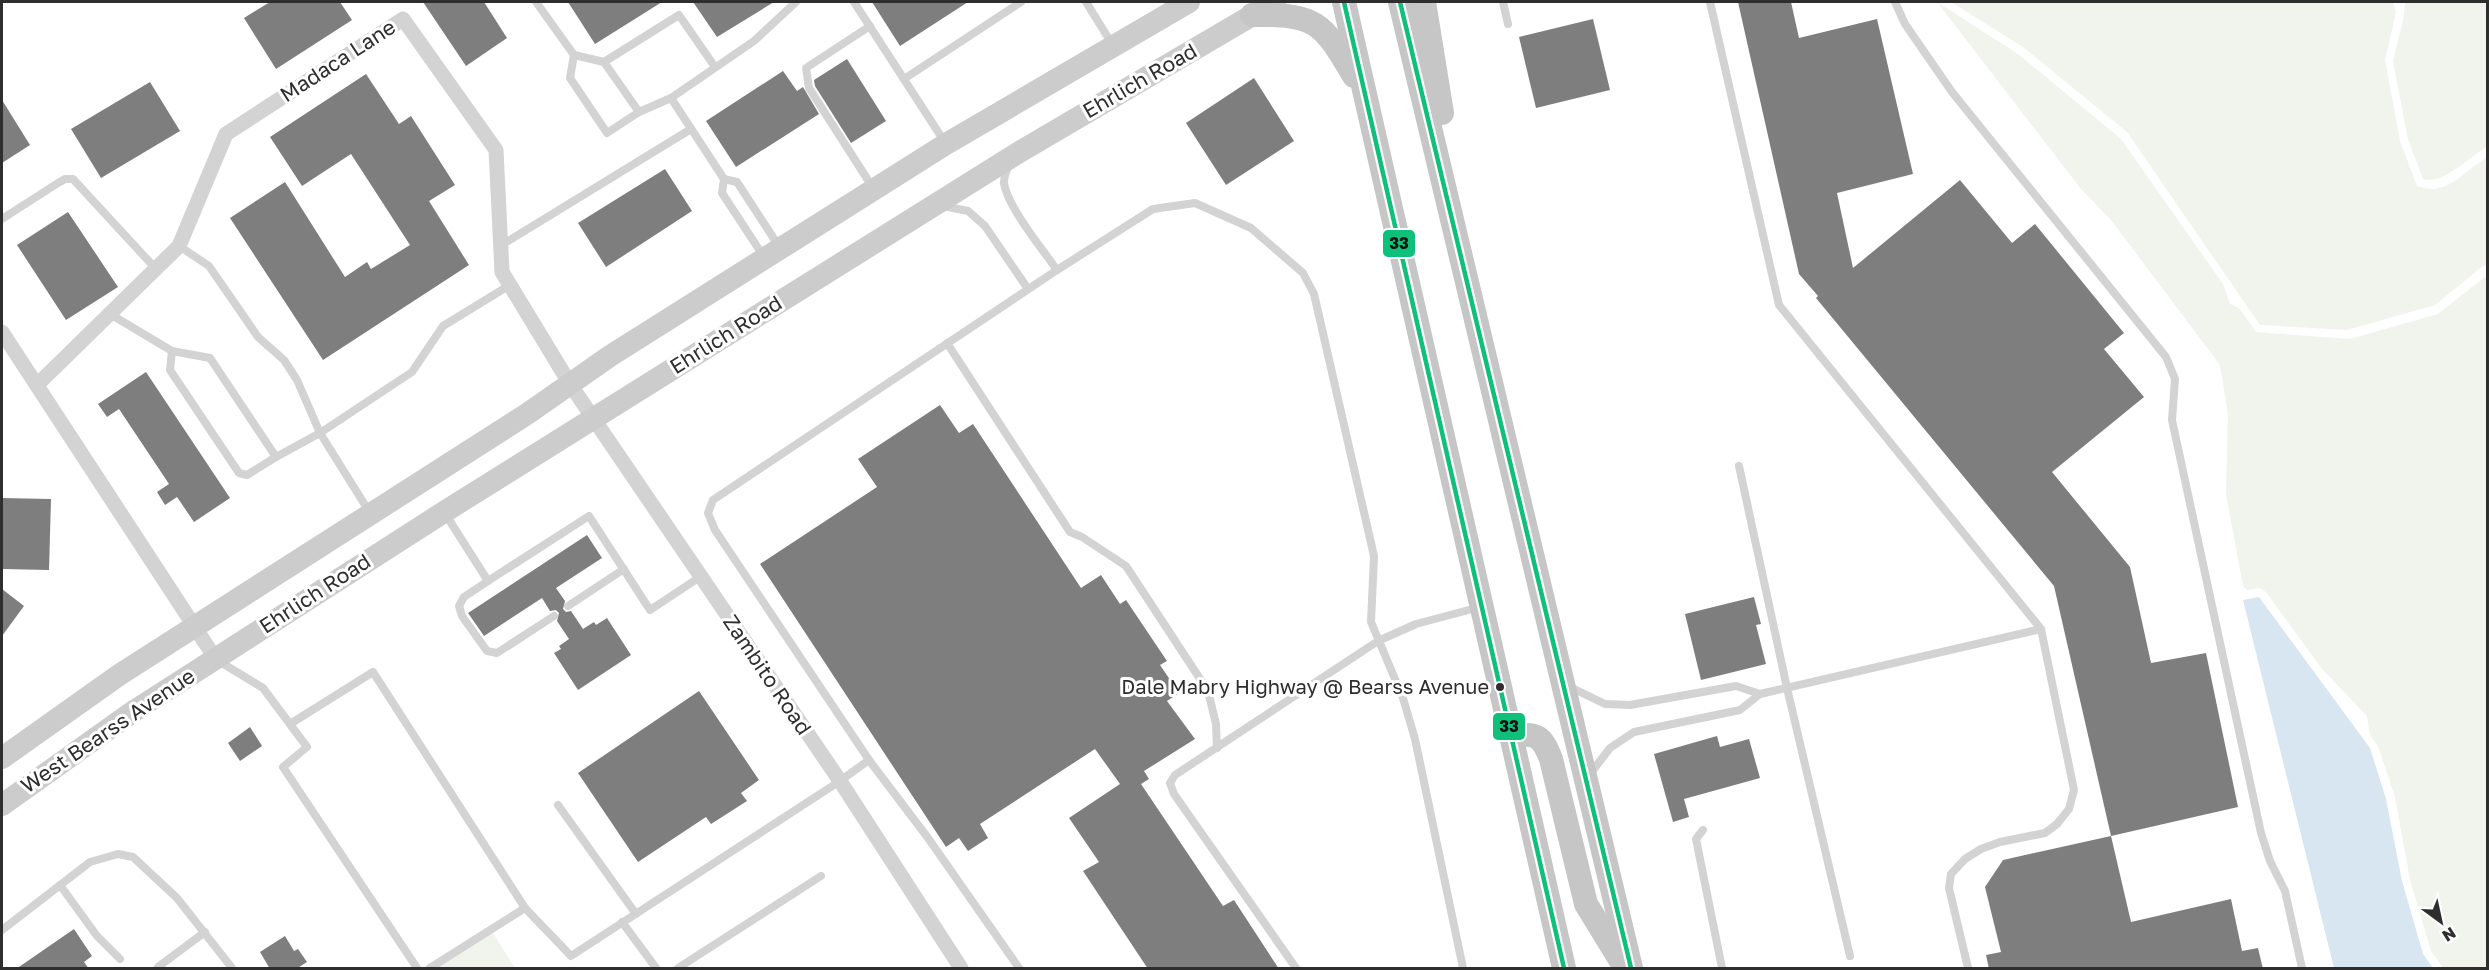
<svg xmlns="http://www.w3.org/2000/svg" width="2489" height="970" font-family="'Golos Text',sans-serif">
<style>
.green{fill:#f0f4ec}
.water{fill:#d8e6f1}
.building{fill:#7e7e7e}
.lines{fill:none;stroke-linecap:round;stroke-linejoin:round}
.lane{stroke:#d3d3d3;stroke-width:8}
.street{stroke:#d3d3d3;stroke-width:15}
.secondary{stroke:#ccc;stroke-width:22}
.primary{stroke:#c6c6c6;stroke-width:24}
.bus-1-casing{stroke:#fff;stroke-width:9}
.bus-1{stroke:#0ec079;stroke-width:4.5}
.bus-dot{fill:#2e2e2e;stroke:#fff;stroke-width:2}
.labels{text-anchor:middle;stroke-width:6;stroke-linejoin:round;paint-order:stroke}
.bus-label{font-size:20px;fill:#2e2e2e;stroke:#fff;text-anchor:end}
.street-label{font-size:21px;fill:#2e2e2e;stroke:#fff}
.line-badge{stroke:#fff;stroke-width:2}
.pale-badge-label{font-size:16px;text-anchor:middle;font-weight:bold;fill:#111}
</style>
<rect width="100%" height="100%" fill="#fff"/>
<g class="green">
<path d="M1937 2 2018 54 2121 139 2223 284 2230 304 2239 308 2256 332 2350 339 2438 314 2485 277 2487 279V968H2443L2431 951 2410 880 2395 797 2378 746 2370 735 2367 716 2322 669 2266 592 2259 588 2247 590 2243 586 2226 494 2228 414 2220 365 2111 220 2081 189Z"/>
<path d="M1951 2H2393L2396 12 2385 60 2400 141 2417 186C2448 198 2462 171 2487 158V268L2484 265 2435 305 2347 330 2260 325 2127 132 2023 47Z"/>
<path d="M2405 2H2487V147C2470 156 2442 186 2423 179L2408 139 2393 61 2404 16Z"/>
<path d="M491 930 515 968H430Z"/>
</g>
<path class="water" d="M2259 597 2370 748 2386 799 2402 881 2423 954 2433 968H2334L2243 600Z"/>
<g class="building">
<path d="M270 2H340L352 20 276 69 244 18Z"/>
<path d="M423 2H484L507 38 466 66Z"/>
<path d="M568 2H662L595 44Z"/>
<path d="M693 2H774L717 37Z"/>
<path d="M872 2H968L900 46Z"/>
<path d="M1738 2H1791L1799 38 1877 19 1913 174 1837 193 1853 268 1960 180 2012 243 2035 224 2124 333 2104 349 2144 397 2052 472 2130 567 2151 663 2206 653 2238 807 2111 836 2054 586 1816 298 1818 296 1799 274Z"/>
<path d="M1593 19 1610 90 1536 108 1519 37Z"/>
<path d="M847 59 886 121 851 143 815 86 814 80Z"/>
<path d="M783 71 797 91 803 87 819 114 736 167 706 121Z"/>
<path d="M366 74 399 124 411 116 455 185 429 201 469 265 323 360 230 218 285 182 345 277 367 262 371 269 410 245 351 154 302 186 270 137Z"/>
<path d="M1254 78 1294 141 1226 185 1186 123Z"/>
<path d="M150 82 180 131 101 178 71 129Z"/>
<path d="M2 100 30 145 2 163Z"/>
<path d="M665 169 692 211 606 267 578 223Z"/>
<path d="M68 212 118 287 66 320 17 245Z"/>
<path d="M146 372 230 498 194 522 177 497 165 505 157 492 169 484 119 409 107 417 98 404Z"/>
<path d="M940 405 959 433 973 424 1081 588 1101 575 1120 604 1126 600 1167 661 1160 665 1179 693 1167 701 1195 739 1144 771 1149 779 1141 784 1223 906 1234 900 1279 969H1148L1083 871 1099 862 1069 818 1120 784 1095 749 980 824 988 838 968 851 959 838 946 847 760 564 877 487 858 459Z"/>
<path d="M2 498 51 499 49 570 3 569Z"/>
<path d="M587 535 602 558 556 588 565 601 563 609 566 612 571 611 583 629 594 622 596 625 607 618 631 655 578 690 554 653 561 649 559 646 569 639 557 621 559 613 556 610 550 611 542 598 484 636 468 613Z"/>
<path d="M2 589 24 606 2 636Z"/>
<path d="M1754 597 1761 624 1756 625 1766 664 1701 680 1685 614Z"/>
<path d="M699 691 759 780 741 793 747 801 711 824 706 817 638 862 578 773Z"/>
<path d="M250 727 262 746 240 761 228 743Z"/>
<path d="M1717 736 1720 747 1749 739 1760 778 1684 799 1689 817 1673 822 1654 754Z"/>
<path d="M2111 836 2131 922 2231 899 2242 951 2258 948 2263 969H1989L1986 955 2001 952 1985 887 2003 860Z"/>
<path d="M74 929 92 956 84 962 89 969H16Z"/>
<path d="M285 936 294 951 298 949 307 962 296 969H270L260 952Z"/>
</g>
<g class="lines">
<g class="lane">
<path d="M536 2 574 55"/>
<path d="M854 2 944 141"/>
<path d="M1086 2 1112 44"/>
<path d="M1503 2 1508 24"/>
<path d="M1710 2 1779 305 2041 629 2074 790 2069 809 2057 824 2045 833 2000 842 1981 849 1965 859 1951 874 1949 888 1968 968"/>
<path d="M1895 2 1905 24 1952 92 2166 357 2175 379 2172 420 2261 833 2270 861 2285 891 2302 968"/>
<path d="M870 26 806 68 809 88 873 188"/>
<path d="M604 62 574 55 570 78 607 133 639 112"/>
<path d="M715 67 679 15 604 62 639 112 671 98 754 41 796 2"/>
<path d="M904 79 1021 2"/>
<path d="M671 98 724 179"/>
<path d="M1009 165C1006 171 1004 176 1004 183 1007 206 1043 250 1057 270"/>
<path d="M943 206 968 211 985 226 1028 289"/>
<path d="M2 219 58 183 65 179H73L156 269"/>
<path d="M179 246 209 266 258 337 284 360 297 380 320 433 370 513"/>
<path d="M500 246 691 129"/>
<path d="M764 257 722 193 724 179 737 182 780 248"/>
<path d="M110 314 172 351 210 358 276 457 320 433 412 372 443 326 510 285"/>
<path d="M947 343 1070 532 1082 537 1126 566 1208 691 1216 724 1217 748"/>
<path d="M172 351 170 370 239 473 247 475 276 457"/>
<path d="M1739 466 1787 688 1850 956"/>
<path d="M446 515 488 581 589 516 650 610 700 577"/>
<path d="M488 581 464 597 459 606 462 616 487 651 497 653 554 616"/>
<path d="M568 606 624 569"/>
<path d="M217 660 263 688 307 747 283 767 417 968"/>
<path d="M1568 686 1605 704 1630 705 1736 686 1760 694"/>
<path d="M290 724 373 672 525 908"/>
<path d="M869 760 928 838 1019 968"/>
<path d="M1590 774 1610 748 1634 732 1740 710 1760 694 2041 629"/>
<path d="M558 805 636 914"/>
<path d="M1703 830 1696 839 1722 968"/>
<path d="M60 885 97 936 120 959"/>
<path d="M622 922 656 968"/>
<path d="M2 930 90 862 118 854 133 857 177 898 232 968"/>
<path d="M158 967 205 932"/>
<path d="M430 968 525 908 571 956 840 781 869 760 715 530 708 513 713 500 1057 270 1153 209 1195 203 1251 228 1303 273 1314 294 1374 556 1371 622 1403 698 1415 739 1463 968"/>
<path d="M678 968 821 876"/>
<path d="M1296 968 1174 794 1170 783 1175 775 1378 641 1416 624 1480 607"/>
</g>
<g class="street">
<path d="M2 332 215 658"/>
<path d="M37 385 179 246 226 134 403 19 496 150 502 272 570 384 840 781 961 968"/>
</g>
<g class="secondary">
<path d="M2 758 119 675 527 414 610 356 946 144 1189 2"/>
<path d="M2 805 131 713 444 512 1021 151 1275 2"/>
</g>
<g class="primary">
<path d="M1344 2 1564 968"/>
<path d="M1400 2 1631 968"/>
<path d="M1424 2 1442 113"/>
<path d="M1252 15C1317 14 1322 22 1354 76"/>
<path d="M1511 737C1536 731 1542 736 1551 759L1586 904 1624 966"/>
</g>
<g class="bus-1-casing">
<g id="bus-1">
<path d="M1344 2 1564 968"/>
<path d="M1400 2 1631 968"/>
</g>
</g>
<use href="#bus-1" class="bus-1"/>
</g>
<circle class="bus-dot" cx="1500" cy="687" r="5"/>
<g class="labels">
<g class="bus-label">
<text x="1489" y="694">Dale Mabry Highway @ Bearss Avenue</text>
</g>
<g class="street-label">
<text transform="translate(338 61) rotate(-33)" y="7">Madaca Lane</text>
<text transform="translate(1140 81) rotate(-30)" y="7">Ehrlich Road</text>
<text transform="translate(726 335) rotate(-32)" y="7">Ehrlich Road</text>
<text transform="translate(315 594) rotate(-33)" y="7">Ehrlich Road</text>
<text transform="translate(767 675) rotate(56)" y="7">Zambito Road</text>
<text transform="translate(108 731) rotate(-34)" y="7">West Bearss Avenue</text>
</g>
</g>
<g class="line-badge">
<rect x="1382" y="229" width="34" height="29" rx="6" fill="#0ec079"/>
<rect x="1492" y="712" width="34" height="29" rx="6" fill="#0ec079"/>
</g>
<g class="pale-badge-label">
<text x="1399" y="249">33</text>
<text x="1509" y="732">33</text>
</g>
<rect width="2489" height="970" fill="none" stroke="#2e2e2e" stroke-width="6"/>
<g transform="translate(2441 922) rotate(147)" stroke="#ffffff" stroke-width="4.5" paint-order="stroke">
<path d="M0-4.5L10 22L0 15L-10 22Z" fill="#2e2e2e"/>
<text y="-9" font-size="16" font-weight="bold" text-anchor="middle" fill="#2e2e2e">N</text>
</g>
</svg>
